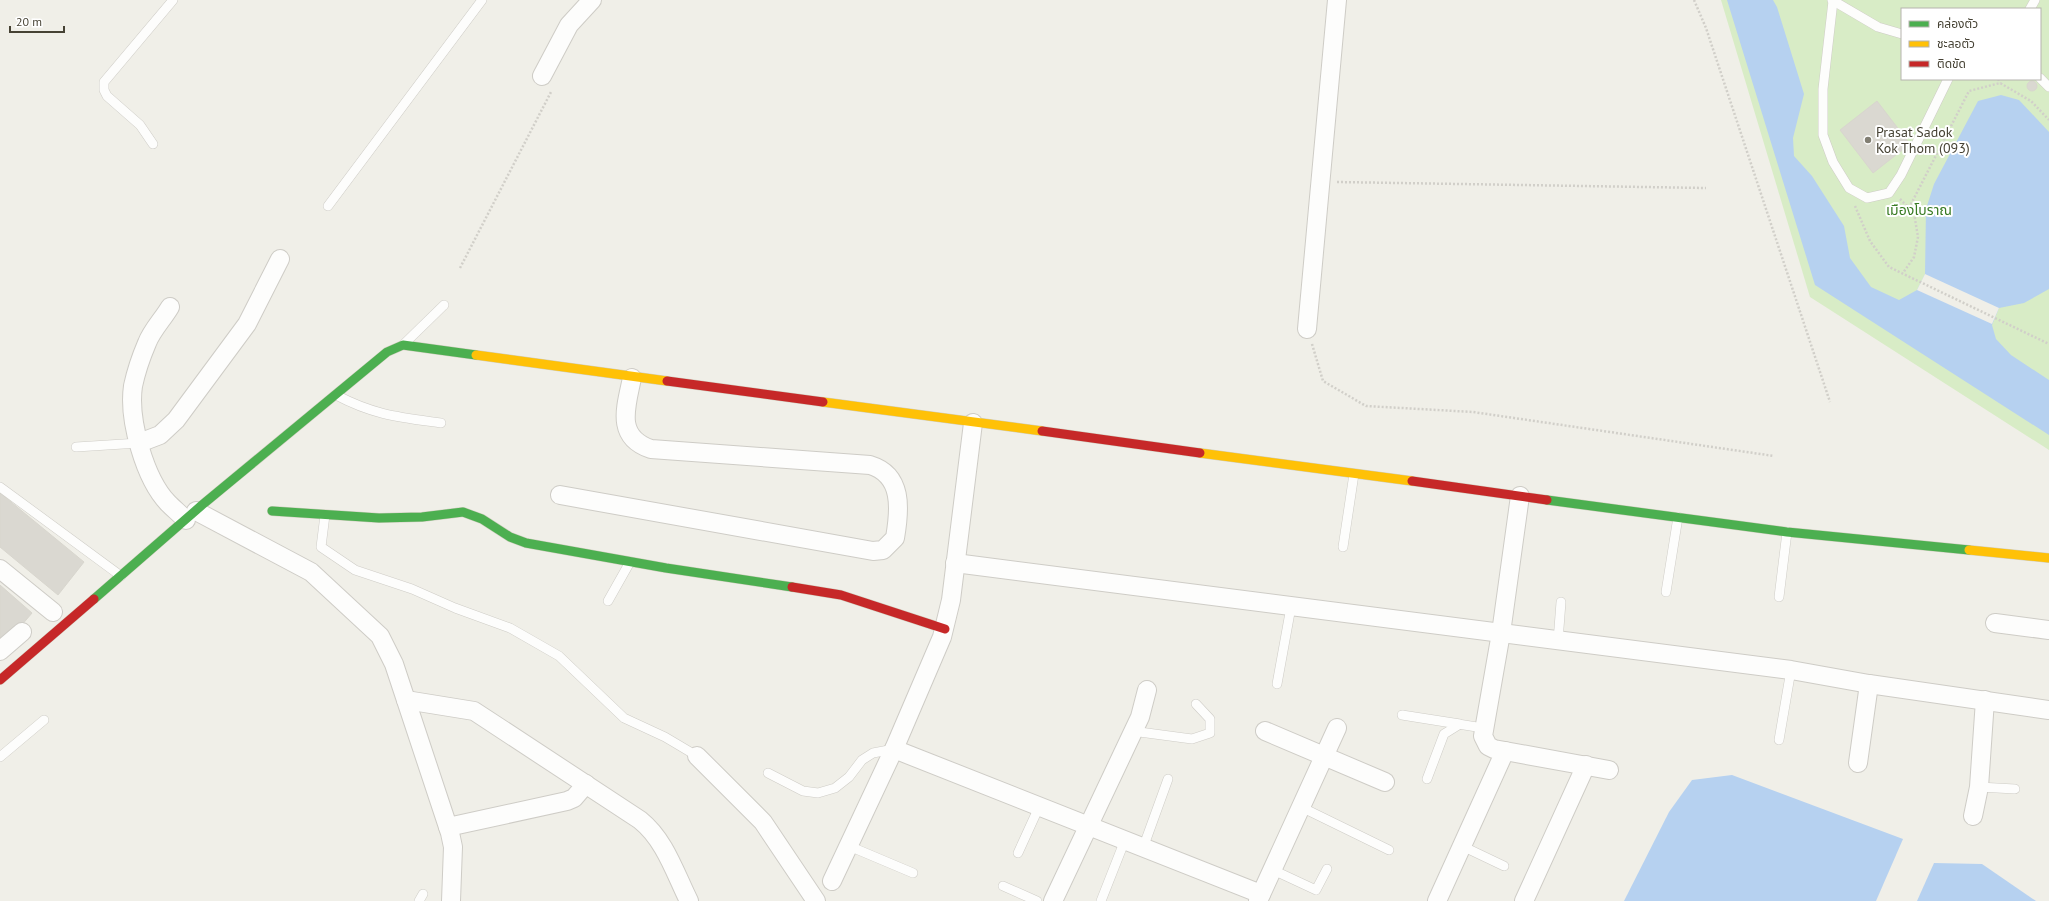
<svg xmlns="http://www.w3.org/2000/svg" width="2049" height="901" font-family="'PT Sans','Noto Sans Thai',sans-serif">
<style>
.green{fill:#d8ecc6;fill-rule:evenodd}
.water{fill:#b6d1f0}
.pier{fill:#f0efe8}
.building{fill:#dad8d1;stroke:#d8d6ce}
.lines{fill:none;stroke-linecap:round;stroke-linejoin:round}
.lane-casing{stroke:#ceccc6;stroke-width:10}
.street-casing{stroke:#ceccc6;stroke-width:20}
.fast-casing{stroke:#d0cebf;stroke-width:10}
.slow-casing{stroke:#d0cebf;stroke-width:10}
.jam-casing{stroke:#d0cebf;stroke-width:10}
.path{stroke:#d1cfc9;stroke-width:2.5;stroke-dasharray:2 2;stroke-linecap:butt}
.lane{stroke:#fdfdfc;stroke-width:9}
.street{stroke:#fdfdfc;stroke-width:18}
.fast{stroke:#4caf50;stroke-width:9}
.slow{stroke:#ffc107;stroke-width:9}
.jam{stroke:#c62828;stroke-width:9}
.poi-dot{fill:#827f73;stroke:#fff;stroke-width:1.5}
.labels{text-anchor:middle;stroke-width:4;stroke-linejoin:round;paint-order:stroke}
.poi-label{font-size:14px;fill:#464234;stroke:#fff;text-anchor:start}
.park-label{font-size:14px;fill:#397b24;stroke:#fff}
</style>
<rect width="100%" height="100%" fill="#f0efe8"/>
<path class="green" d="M1721 0H2049V450L1810 297ZM1902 9H2040V79H1902Z"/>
<g class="water">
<path d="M1727 0H1773L1777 7 1804 94 1793 138 1794 156 1812 176 1844 226 1850 258 1871 287 1899 300 1917 290 1925 274 1926 209 1934 184 1978 101 2001 95 2019 100 2049 132V289L2024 303 1999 308 1992 325 1996 339 2011 355 2049 380V435L1815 285Z"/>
<path d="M1732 775 1903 839 1876 901H1624L1669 812 1692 780Z"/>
<path d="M1934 863 1982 864 2036 901H1917Z"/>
</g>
<path class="pier" d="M1925 274 1999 308 1992 324 1917 290Z"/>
<g class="building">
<circle cx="2032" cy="86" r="5"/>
<path d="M1877 101 1910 144 1873 173 1840 130Z"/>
<path d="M0 493 84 562 58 595 0 547Z"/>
<path d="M0 585 32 613 3 647 0 644Z"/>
</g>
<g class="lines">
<g class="lane-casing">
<g id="lane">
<path d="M1832 0 1878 27 1902 34"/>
<path d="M1833 1 1823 89V135L1833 162 1849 188 1867 198 1889 193 1901 175 1948 79"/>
<path d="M2030 9 2035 0"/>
<path d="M2040 78 2049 87"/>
<path d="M153 144 140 125 107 96 104 90V82L173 0"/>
<path d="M328 206 482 0"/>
<path d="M405 343 444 305"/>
<path d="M336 395C374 415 398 417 441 423"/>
<path d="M76 447 139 443"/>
<path d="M0 487 121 576"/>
<path d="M325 515 321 547 355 570 412 589 455 608 510 628 559 656 624 718 665 737 697 756"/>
<path d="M1343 547 1354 474"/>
<path d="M1666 592 1678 517"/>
<path d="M1779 597 1787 532"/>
<path d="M608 601 630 562"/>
<path d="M1558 641 1561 602"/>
<path d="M1277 684 1291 607"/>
<path d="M1132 731 1192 739 1210 733V719L1196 704"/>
<path d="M1779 740 1791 670"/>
<path d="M0 757 44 720"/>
<path d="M768 773 803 791 818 793 835 788 849 777 862 760 873 753 894 749"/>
<path d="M1427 779 1444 734 1460 724 1402 715 1483 728"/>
<path d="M1979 787 2015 789"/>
<path d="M1301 807 1389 850"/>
<path d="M849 846 913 873"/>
<path d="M1462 846 1504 866"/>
<path d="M1143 848 1168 779"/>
<path d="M1018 853 1039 807"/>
<path d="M1273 870 1316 890 1327 869"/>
<path d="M1003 886 1037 901"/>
<path d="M419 901 423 894"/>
<path d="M1101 901 1125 840"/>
</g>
</g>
<g class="street-casing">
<g id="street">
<path d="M542 76 569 25 592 0"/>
<path d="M170 307C163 319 152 330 147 343 141 357 136 372 133 386 128 420 145 479 168 503 174 509 180 514 186 520"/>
<path d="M1307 329 1337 0"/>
<path d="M139 443 160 435 176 420 247 324 280 259"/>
<path d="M560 495 873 551 883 550 895 538C900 509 903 475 870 465L651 449C615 437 626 407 632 378"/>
<path d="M1520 496 1501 633 1483 736 1488 746 1494 749 1609 770"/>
<path d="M196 511 311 572 380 636 394 664 450 833 453 847 451 901"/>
<path d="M955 563 1791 670 1869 684 2049 710"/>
<path d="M0 569 53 612"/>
<path d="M1995 623 2049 630"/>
<path d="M0 651 22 632"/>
<path d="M406 700 474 711 640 820C665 840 675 873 689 901"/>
<path d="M1265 731 1385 782"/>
<path d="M894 749 1261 894"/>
<path d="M697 756 763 822 816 901"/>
<path d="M1858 763 1869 684"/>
<path d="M1973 816 1979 787 1985 700"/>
<path d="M448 827 567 801 574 798 586 784"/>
<path d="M832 881 894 749 942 637 951 600 973 423"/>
<path d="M1053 901 1140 717 1147 690"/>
<path d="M1258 901 1337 728"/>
<path d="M1437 901 1505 751"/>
<path d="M1524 901 1586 765"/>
</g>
</g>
<g class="fast-casing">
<g id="fast">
<path d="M1547 500 1787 532 1969 550"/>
<path d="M272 511 379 518 422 517 463 512 482 519 510 537 526 543 666 568 792 587"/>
<path d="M94 599 202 505 387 352 403 345 476 355"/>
</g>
</g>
<g class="slow-casing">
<g id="slow">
<path d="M476 355 667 381"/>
<path d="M823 402 1042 431"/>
<path d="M1200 453 1412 481"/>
<path d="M1969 550 2049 558"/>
</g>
</g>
<g class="jam-casing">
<g id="jam">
<path d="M667 381 823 402"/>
<path d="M1042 431 1200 453"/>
<path d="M1412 481 1547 500"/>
<path d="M792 587 841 595 945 629"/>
<path d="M0 680 94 599"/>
</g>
</g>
<g class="path">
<path d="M1694 0 1706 28 1830 402"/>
<path d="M1998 79 2000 83"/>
<path d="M1337 182 1706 188"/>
<path d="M1900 199 1914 213 1918 237 1914 257 1903 273"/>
<path d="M1855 206 1870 241 1889 267 2049 344"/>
<path d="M1909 208 1969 91 2000 83 2031 101 2049 120"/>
<path d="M460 268 551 92"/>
<path d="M1312 344 1323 381 1366 406 1473 412 1774 456"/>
</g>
<use href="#lane" class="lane"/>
<use href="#street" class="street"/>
<use href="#fast" class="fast"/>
<use href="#slow" class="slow"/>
<use href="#jam" class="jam"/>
</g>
<circle class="poi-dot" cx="1868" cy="140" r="4"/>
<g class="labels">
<g class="poi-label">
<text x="1876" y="137">Prasat Sadok<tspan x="1876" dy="16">Kok Thom (093)</tspan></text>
</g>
<g class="park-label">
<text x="1919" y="215">เมืองโบราณ</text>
</g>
</g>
<rect x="1901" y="8" width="140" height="72" fill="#ffffff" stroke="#b5b3ae"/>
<rect x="1909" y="21" width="20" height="6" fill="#4caf50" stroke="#b5b3ae"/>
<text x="1937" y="28" font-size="12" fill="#464234">คล่องตัว</text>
<rect x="1909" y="41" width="20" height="6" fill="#ffc107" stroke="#b5b3ae"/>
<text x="1937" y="48" font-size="12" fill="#464234">ชะลอตัว</text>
<rect x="1909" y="61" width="20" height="6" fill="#c62828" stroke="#b5b3ae"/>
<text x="1937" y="68" font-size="12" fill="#464234">ติดขัด</text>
<path d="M10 26v6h54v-6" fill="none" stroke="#464234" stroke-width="2"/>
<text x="16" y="26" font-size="12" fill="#464234" stroke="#ffffff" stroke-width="3" paint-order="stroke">20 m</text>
</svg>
